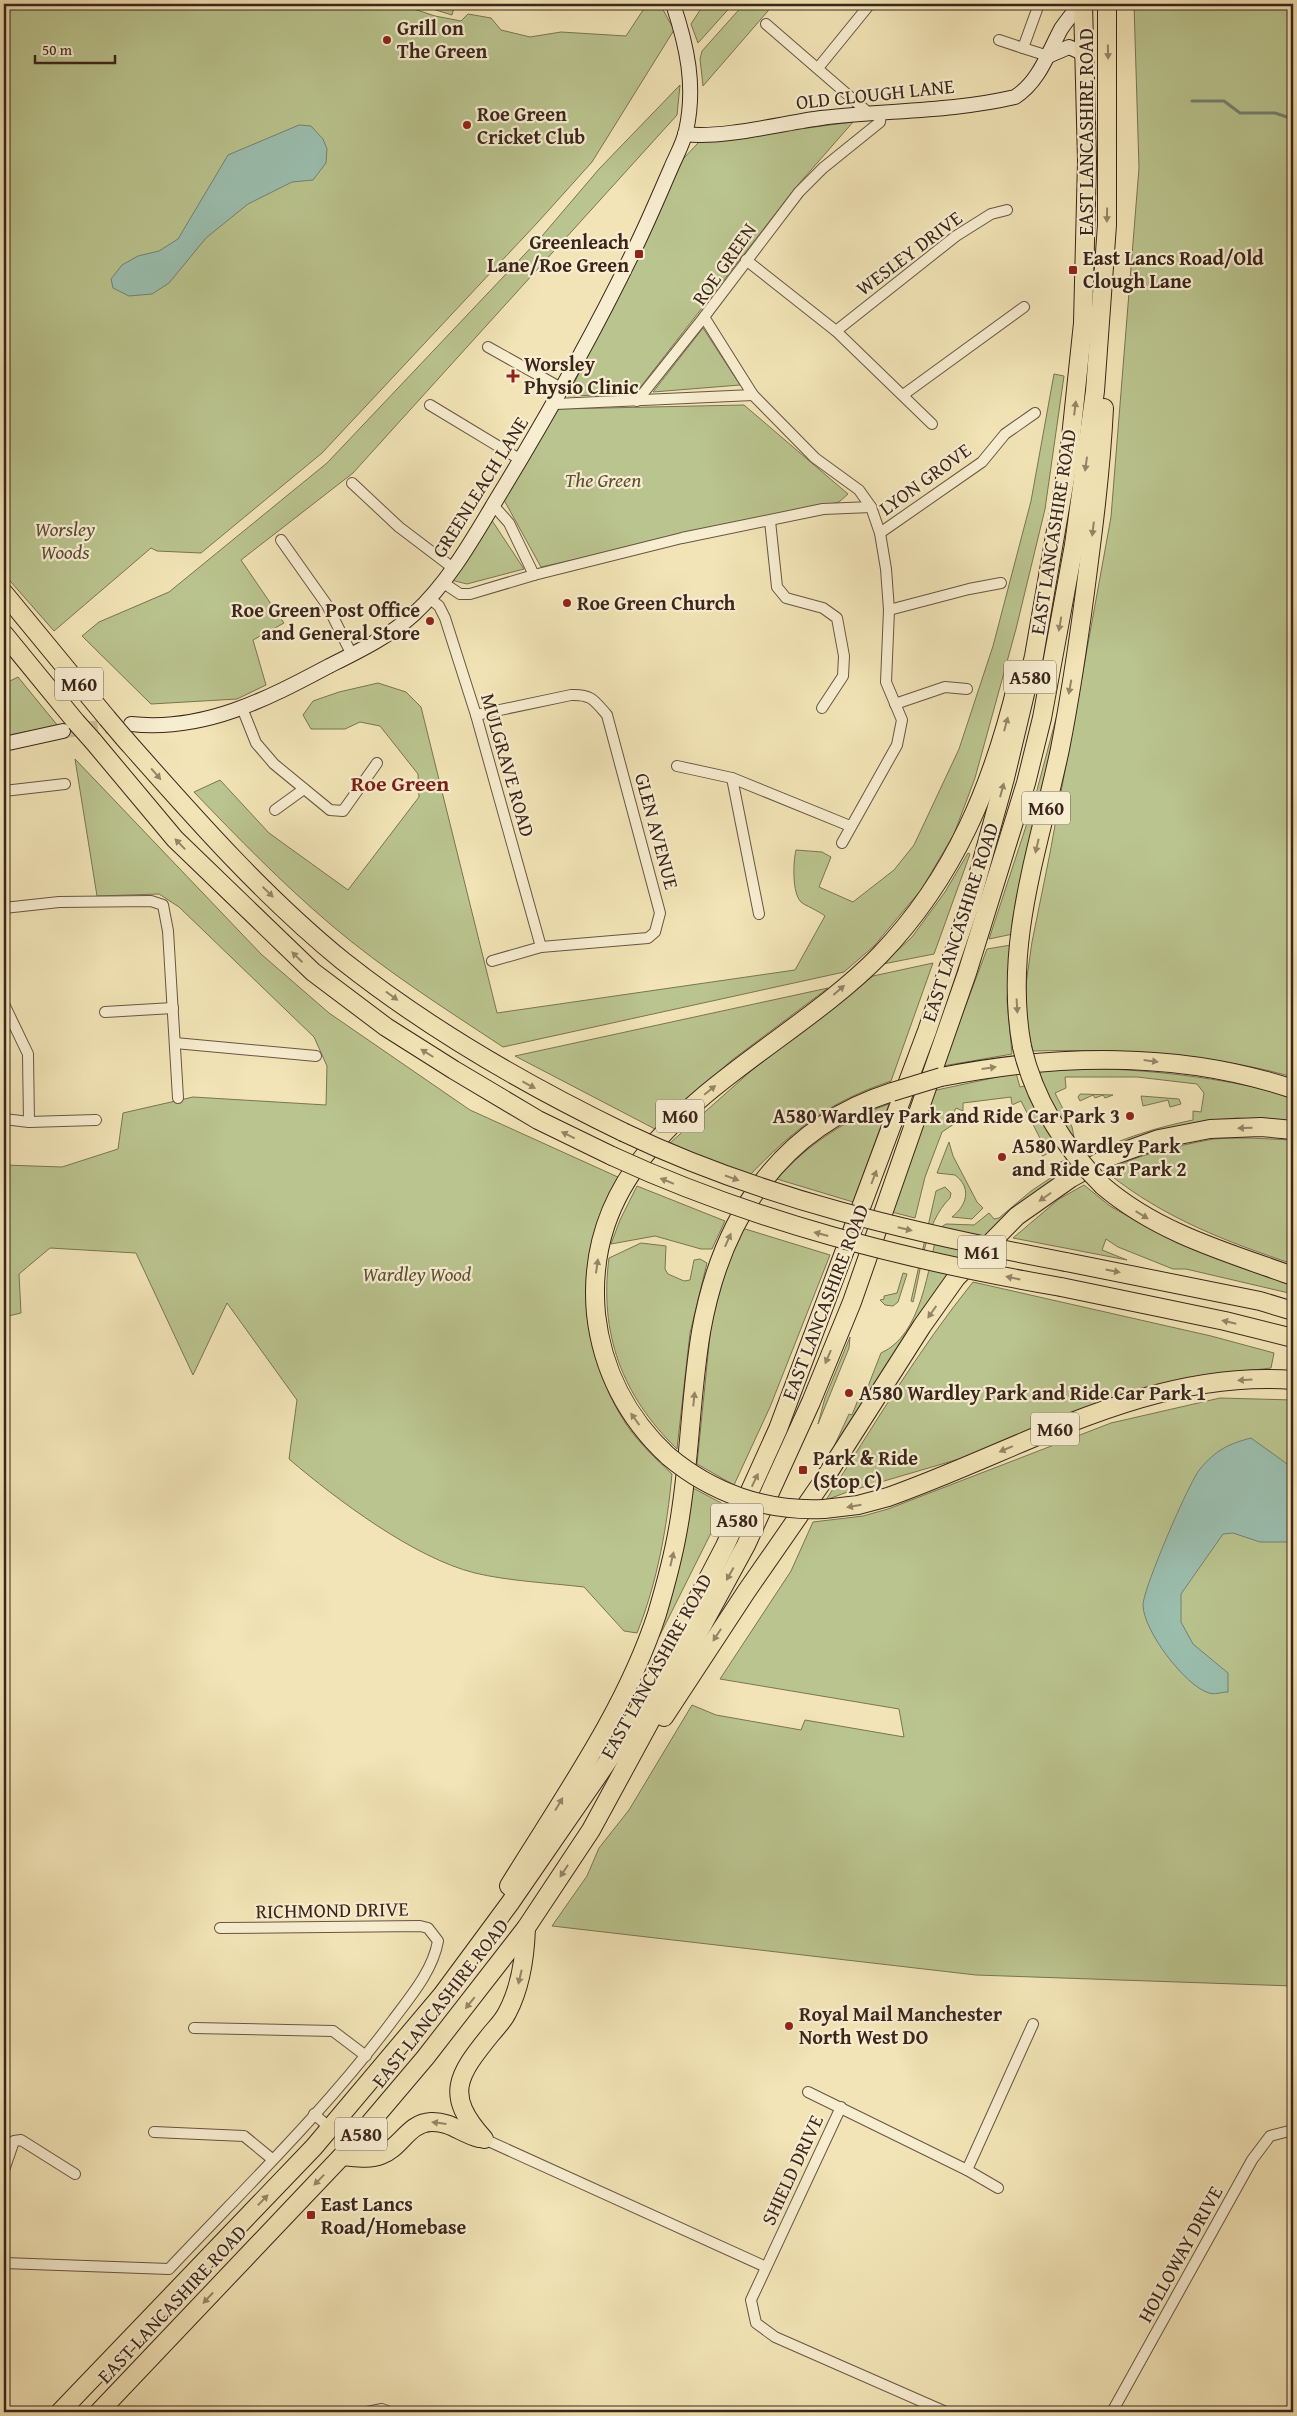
<svg xmlns="http://www.w3.org/2000/svg" width="1297" height="2416" font-family="'Gentium Book Plus',serif">
<style>
.green{fill:#bac48e;stroke:#7a7454}
.water{fill:#9bbfaf;stroke:#758174}
.lines{fill:none;stroke-linecap:round;stroke-linejoin:round}
.stream{stroke:#758174;stroke-width:3}
.secondary-tunnel{stroke:#cdbe97;stroke-width:14;stroke-dasharray:14 7;stroke-linecap:butt}
.street-casing{stroke:#695542;stroke-width:12}
.secondary-casing{stroke:#3b251b;stroke-width:16}
.highway-casing{stroke:#3b251b;stroke-width:20}
.street{stroke:#f7edd0;stroke-width:10}
.secondary{stroke:#f7edd0;stroke-width:14}
.highway{stroke:#f2e4b6;stroke-width:18}
.highway-bridge-casing{stroke:#3b251b;stroke-width:20;stroke-linecap:butt}
.highway-bridge{stroke:#f2e4b6;stroke-width:18}
.oneway{fill:#968468}
.poi-dot{fill:#8f2418;stroke:#f7edd0;stroke-width:2}
.labels{text-anchor:middle;stroke-width:4.5;stroke-linejoin:round;paint-order:stroke}
.shield{fill:#f7edd0;stroke:#736151;stroke-width:1}
.shield-label{font-size:19px;font-weight:bold;fill:#3b251b}
.poi-label{font-size:20px;font-weight:bold;fill:#3b251b;stroke:#f7edd0;text-anchor:start}
.street-label{font-size:20px;fill:#3b251b;stroke:#f7edd0}
.park-label{font-size:20px;font-style:italic;fill:#5b4d38;stroke:#f7edd0}
.quarter-label{font-size:22px;font-weight:bold;fill:#7a1f14;stroke:#f7edd0}
</style>
<rect width="100%" height="100%" fill="#f2e4b6"/>
<filter id="stains"><feTurbulence type="fractalNoise" baseFrequency=".004" numOctaves="4"/><feColorMatrix values="0 0 0 0 .2 0 0 0 0 .09 0 0 0 0 .02 0 0 0 .5 -.17"/></filter>
<radialGradient id="worn" r=".72"><stop offset=".6" stop-color="#630" stop-opacity="0"/><stop offset="1" stop-color="#630" stop-opacity=".3"/></radialGradient>
<g class="green">
<path d="M4 4H405V6L435 16 461 21 468 14 491 18 501 30 530 37 561 32 626 36 647 4H660L674 30 592 162 538 222 322 453 201 553 157 551 151 548 54 631 4 574Z"/>
<path d="M416 4H455L452 15Z"/>
<path d="M704 4H733L698 43 691 24Z"/>
<path d="M744 4H774L703 86 700 59 702 51Z"/>
<path d="M1134 4H1293V1077C1207 1053 1122 1049 1033 1051L1026 1021V984L1032 942 1050 853 1111 517 1139 168Z"/>
<path d="M680 85 677 115 353 473 241 560 284 623 253 640 266 685 237 699 151 704 82 636 99 622 169 592 327 463 542 236 599 169Z"/>
<path d="M853 122 797 186 635 394 568 396 683 159 699 142Z"/>
<path d="M703 328 740 385 653 392Z"/>
<path d="M1054 374 1064 376 1045 509 1016 629 975 778 954 834 921 890 874 946 844 972 503 1047C444 1008 384 970 330 924 282 883 238 838 194 792L220 780 269 833 348 890 419 797 418 774 380 726 360 722 345 729H311L303 715 313 701 339 692 378 683 406 692 421 707 497 1013 795 970 825 916C819 911 804 905 801 902 792 893 793 862 796 850L822 852 831 857 819 887 853 902 894 870 914 845 959 749 993 646 1031 501Z"/>
<path d="M744 405 848 494 839 502 541 567 504 500 557 409Z"/>
<path d="M491 519 524 569 467 584 451 580Z"/>
<path d="M18 677 58 726 4 736V684Z"/>
<path d="M1062 696 1013 934 989 939 1033 805Z"/>
<path d="M75 759 261 954 329 1013 470 1110 620 1178C610 1196 601 1214 595 1234 577 1294 591 1371 626 1424 639 1443 655 1458 672 1474 667 1528 657 1583 637 1633L624 1631 584 1587C550 1583 508 1581 475 1573 414 1558 336 1499 289 1459L297 1400 227 1303 193 1375 136 1253 50 1248 19 1274 21 1313 4 1317V1165L62 1167 118 1149 123 1113 193 1097 326 1105 327 1066 314 1037 179 907 159 894 97 896Z"/>
<path d="M968 853 970 854 934 954 883 964 912 937 945 892Z"/>
<path d="M1011 945 1007 1000 1012 1054 943 1066 987 949Z"/>
<path d="M933 963 891 1081C828 1102 793 1130 748 1177L670 1143 751 1071 873 976Z"/>
<path d="M828 988 732 1060 655 1129 515 1056Z"/>
<path d="M1072 1068C1149 1069 1218 1077 1293 1096V1122L1237 1118 1215 1120 1067 1172 1018 1206 985 1235 941 1290 831 1453 849 1414 852 1415 863 1387 867 1389 881 1353C922 1335 928 1268 938 1229L946 1224 974 1225 989 1213 994 1219 999 1218 1031 1191 1064 1169 1060 1162 1087 1153 1085 1148 1087 1147 1090 1154C1123 1138 1158 1127 1193 1120V1111L1201 1112 1204 1093 1197 1084 1137 1077H1065L1066 1088 1055 1093 1072 1127 1074 1137 1043 1156 1038 1152 1045 1148 1021 1101 1012 1105 1011 1097 963 1103V1111L956 1108 949 1122 954 1124 942 1132 925 1177 915 1218 888 1211 932 1091 1016 1073 1020 1087 1043 1082 1039 1071Z"/>
<path d="M1080 1094 1113 1095 1105 1098 1103 1095 1095 1098 1093 1095 1080 1101 1078 1097Z"/>
<path d="M1141 1096 1179 1099 1181 1104 1170 1107 1168 1100 1143 1106Z"/>
<path d="M889 1104 853 1202 777 1179C807 1145 846 1119 889 1104Z"/>
<path d="M1249 1138 1293 1140V1264C1227 1242 1164 1218 1109 1174 1116 1158 1196 1142 1214 1139 1225 1138 1237 1138 1249 1138Z"/>
<path d="M949 1142 953 1156 977 1202 983 1208 972 1219 952 1217C967 1205 972 1188 955 1175L937 1173Z"/>
<path d="M1084 1185 1110 1206 1145 1226 1293 1283V1294L1186 1269H1173L1118 1247 1106 1239 1102 1250 1127 1260 1013 1238 1059 1199Z"/>
<path d="M637 1186 725 1221 712 1249H701L655 1236 611 1244 620 1220Z"/>
<path d="M945 1187 951 1193 950 1198C924 1224 922 1267 913 1302L911 1301 936 1191Z"/>
<path d="M742 1228 830 1255 770 1407 734 1485 697 1464 711 1325 726 1268Z"/>
<path d="M641 1243 666 1246 665 1269 668 1274 684 1281 690 1280 694 1260 700 1259 707 1263 690 1333 677 1449C622 1396 599 1333 609 1258Z"/>
<path d="M903 1273 907 1274 898 1302 893 1306 885 1305 880 1300 884 1299V1296L897 1293Z"/>
<path d="M973 1282 1211 1336 1274 1353 1271 1368 1195 1377 1147 1388 1056 1420 966 1457 850 1491 826 1500C873 1427 918 1350 973 1282Z"/>
<path d="M850 1337 849 1348 818 1424 825 1398Z"/>
<path d="M1220 1398 1293 1400V1986L976 1975 552 1926 587 1876 599 1848 629 1810 692 1705 716 1715 801 1730 805 1720 904 1737 899 1709 720 1679 791 1571 813 1522 863 1516 888 1509 1111 1423Z"/>
<path d="M693 1488 725 1505 659 1637 657 1636Z"/>
</g>
<g class="water">
<path d="M299 125 311 126 323 139 327 149 326 163 313 180 292 182 248 204 206 238 169 283 152 294 129 296 113 288 111 279 122 265 138 256 159 251 178 239 228 155Z"/>
<path d="M1251 1438 1290 1466 1293 1471V1542H1260L1233 1533 1223 1534 1181 1594V1622L1193 1644 1228 1673V1692C1222 1692 1214 1695 1209 1693 1185 1686 1143 1630 1143 1605 1143 1589 1189 1482 1200 1469 1216 1450 1228 1444 1251 1438Z"/>
</g>
<g class="lines">
<g class="stream">
<path d="M4 5V4"/>
<path d="M1192 101H1224L1240 113H1275L1293 119"/>
</g>
<path class="secondary-tunnel" d="M63 731 122 725"/>
<g class="street-casing">
<g id="street">
<path d="M1039 4 1023 48 1048 56"/>
<path d="M766 24 870 114"/>
<path d="M999 40 1023 48"/>
<path d="M818 68 870 4"/>
<path d="M746 260 836 331 932 424"/>
<path d="M836 331 956 236 991 214 1007 210"/>
<path d="M488 347 563 389"/>
<path d="M903 395 1024 307"/>
<path d="M637 401 704 317"/>
<path d="M555 404 753 395"/>
<path d="M430 405 521 460"/>
<path d="M352 483 399 527 453 568"/>
<path d="M493 505 509 523 534 575"/>
<path d="M770 521 777 587 786 598 823 608 837 618 844 656 843 676 822 708"/>
<path d="M880 533 982 462 1005 434 1035 413"/>
<path d="M281 540 327 605 352 655"/>
<path d="M442 582 460 594H470L534 575 682 538 823 509 871 507"/>
<path d="M429 598 439 606 445 618 476 715 541 947"/>
<path d="M889 610 969 589 1001 583"/>
<path d="M895 704 945 687 967 689"/>
<path d="M242 708 256 743 274 764 330 810 343 811 377 763"/>
<path d="M476 715 571 695C591 694 594 700 607 715L660 913 655 932 648 938 541 947 492 961"/>
<path d="M677 766 732 778 850 826"/>
<path d="M732 778 759 914"/>
<path d="M4 791 65 784"/>
<path d="M275 810 304 789"/>
<path d="M842 843 897 745 902 720 886 682 889 610 886 569 880 533 871 507 859 490 815 458 753 395 704 317 799 192 823 168 880 122 881 113"/>
<path d="M4 908 59 902 151 901 163 905 168 931 178 1098"/>
<path d="M4 1004 28 1054 29 1122"/>
<path d="M105 1012 173 1008"/>
<path d="M175 1043 316 1056"/>
<path d="M4 1119 29 1122 96 1120"/>
<path d="M194 2028 333 2031 366 2056"/>
<path d="M808 2092 967 2170 998 2188"/>
<path d="M841 2107 751 2300 756 2323 775 2337 946 2412"/>
<path d="M314 2114 330 2128"/>
<path d="M154 2132 244 2136 272 2159"/>
<path d="M484 2139 766 2267"/>
<path d="M4 2170 14 2141 21 2140 75 2174"/>
<path d="M967 2170 1033 2024"/>
<path d="M4 2263 169 2269C245 2188 327 2109 393 2020 411 1996 433 1970 438 1941L428 1928 420 1926 220 1928"/>
<path d="M367 2412 382 2409 390 2412"/>
<path d="M1112 2412 1252 2160 1270 2136 1293 2130"/>
</g>
</g>
<g class="secondary-casing">
<g id="secondary">
<path d="M1048 56 1069 47 1080 52 1085 60"/>
<path d="M685 134C722 139 783 123 821 118 886 110 951 112 1015 97 1039 82 1048 53 1061 29 1067 20 1074 12 1080 4"/>
<path d="M131 724C204 732 267 699 329 666 359 651 390 636 414 614 451 580 476 533 501 492 552 408 596 330 638 242 650 217 660 193 671 168 676 156 683 144 686 131 696 86 687 46 673 4"/>
<path d="M4 744 63 731"/>
</g>
</g>
<g class="highway-casing">
<g id="highway">
<path d="M4 593 107 718"/>
<path d="M4 634 76 722"/>
<path d="M124 738C193 816 262 895 343 961 430 1030 524 1084 623 1132"/>
<path d="M93 741 175 839 313 972 386 1027 454 1070 538 1120 612 1156"/>
<path d="M1022 1047C1003 945 1039 848 1060 749 1070 698 1078 645 1085 592 1093 531 1101 470 1104 408"/>
<path d="M941 1077C1056 1054 1180 1051 1293 1089"/>
<path d="M1103 1186C1158 1233 1226 1252 1293 1276"/>
<path d="M1066 1262 1260 1301 1293 1311"/>
<path d="M1061 1287 1225 1321 1293 1338"/>
<path d="M668 1456C627 1418 602 1369 596 1314 579 1129 774 1064 880 955 955 877 993 784 1018 680"/>
<path d="M824 1509 858 1505 888 1497C1021 1450 1148 1369 1293 1380"/>
<path d="M664 1717 746 1592 823 1481 922 1326 956 1278 1017 1216 1071 1178 1109 1157 1159 1139 1210 1129 1261 1127 1293 1130"/>
<path d="M509 1886C562 1799 625 1712 657 1614 665 1587 673 1558 678 1529 690 1464 690 1397 701 1332 721 1219 779 1128 892 1092"/>
<path d="M484 2139C444 2095 457 2076 491 2034 496 2028 503 2021 507 2013 521 1987 525 1957 526 1928"/>
<path d="M342 2156C355 2157 369 2160 381 2155 401 2148 408 2123 431 2122 450 2121 462 2134 479 2138"/>
<path d="M60 2412 314 2147 442 1995 510 1903 612 1755 639 1711 725 1546 778 1429 927 1031 971 901 1005 778 1034 656 1069 456 1083 323 1087 161 1083 4"/>
<path d="M99 2412 342 2156 425 2058 526 1928 591 1830 746 1545 811 1402 852 1302 967 973 1026 783 1042 718 1074 545 1095 391 1107 225V4"/>
</g>
</g>
<use href="#street" class="street"/>
<use href="#secondary" class="secondary"/>
<use href="#highway" class="highway"/>
<g class="highway-bridge-casing">
<g id="highway-bridge">
<path d="M107 718 124 738"/>
<path d="M76 722 93 741"/>
<path d="M1022 1047C1035 1102 1063 1146 1103 1186"/>
<path d="M892 1092 941 1077"/>
<path d="M623 1132C763 1199 913 1233 1066 1262"/>
<path d="M612 1156C755 1222 906 1260 1061 1287"/>
<path d="M668 1456C712 1493 766 1512 824 1509"/>
</g>
</g>
<use href="#highway-bridge" class="highway-bridge"/>
</g>
<defs><path id="oneway-solid" d="M-6-.8H1V-3.2L6.5 0L1 3.2V.8H-6Z" transform="scale(1.25)"/></defs>
<g class="oneway">
<use href="#oneway-solid" transform="translate(1108 52) rotate(89)"/>
<use href="#oneway-solid" transform="translate(1107 215) rotate(91)"/>
<use href="#oneway-solid" transform="translate(1075 408) rotate(-83)"/>
<use href="#oneway-solid" transform="translate(1086 464) rotate(98)"/>
<use href="#oneway-solid" transform="translate(1093 529) rotate(97)"/>
<use href="#oneway-solid" transform="translate(1060 624) rotate(100)"/>
<use href="#oneway-solid" transform="translate(1070 687) rotate(100)"/>
<use href="#oneway-solid" transform="translate(1006 724) rotate(-75)"/>
<use href="#oneway-solid" transform="translate(156 774) rotate(49)"/>
<use href="#oneway-solid" transform="translate(1002 790) rotate(-75)"/>
<use href="#oneway-solid" transform="translate(180 844) rotate(-134)"/>
<use href="#oneway-solid" transform="translate(1037 846) rotate(103)"/>
<use href="#oneway-solid" transform="translate(268 892) rotate(44)"/>
<use href="#oneway-solid" transform="translate(297 957) rotate(-136)"/>
<use href="#oneway-solid" transform="translate(839 990) rotate(-41)"/>
<use href="#oneway-solid" transform="translate(392 996) rotate(36)"/>
<use href="#oneway-solid" transform="translate(1017 1006) rotate(87)"/>
<use href="#oneway-solid" transform="translate(427 1053) rotate(-148)"/>
<use href="#oneway-solid" transform="translate(1151 1061) rotate(7)"/>
<use href="#oneway-solid" transform="translate(989 1068) rotate(-8)"/>
<use href="#oneway-solid" transform="translate(529 1085) rotate(28)"/>
<use href="#oneway-solid" transform="translate(710 1090) rotate(-39)"/>
<use href="#oneway-solid" transform="translate(1245 1128) rotate(178)"/>
<use href="#oneway-solid" transform="translate(568 1135) rotate(-154)"/>
<use href="#oneway-solid" transform="translate(874 1177) rotate(-69)"/>
<use href="#oneway-solid" transform="translate(732 1178) rotate(19)"/>
<use href="#oneway-solid" transform="translate(667 1181) rotate(-158)"/>
<use href="#oneway-solid" transform="translate(1045 1197) rotate(145)"/>
<use href="#oneway-solid" transform="translate(1142 1215) rotate(31)"/>
<use href="#oneway-solid" transform="translate(905 1229) rotate(13)"/>
<use href="#oneway-solid" transform="translate(821 1234) rotate(-165)"/>
<use href="#oneway-solid" transform="translate(728 1240) rotate(-66)"/>
<use href="#oneway-solid" transform="translate(597 1266) rotate(-82)"/>
<use href="#oneway-solid" transform="translate(1113 1271) rotate(11)"/>
<use href="#oneway-solid" transform="translate(1013 1278) rotate(-168)"/>
<use href="#oneway-solid" transform="translate(932 1312) rotate(125)"/>
<use href="#oneway-solid" transform="translate(1229 1322) rotate(-167)"/>
<use href="#oneway-solid" transform="translate(828 1357) rotate(113)"/>
<use href="#oneway-solid" transform="translate(1245 1380) rotate(177)"/>
<use href="#oneway-solid" transform="translate(694 1399) rotate(-84)"/>
<use href="#oneway-solid" transform="translate(635 1419) rotate(-126)"/>
<use href="#oneway-solid" transform="translate(1006 1449) rotate(157)"/>
<use href="#oneway-solid" transform="translate(755 1480) rotate(-65)"/>
<use href="#oneway-solid" transform="translate(854 1506) rotate(170)"/>
<use href="#oneway-solid" transform="translate(672 1559) rotate(-77)"/>
<use href="#oneway-solid" transform="translate(730 1574) rotate(119)"/>
<use href="#oneway-solid" transform="translate(717 1635) rotate(123)"/>
<use href="#oneway-solid" transform="translate(559 1804) rotate(-59)"/>
<use href="#oneway-solid" transform="translate(564 1871) rotate(123)"/>
<use href="#oneway-solid" transform="translate(520 1977) rotate(103)"/>
<use href="#oneway-solid" transform="translate(470 2003) rotate(129)"/>
<use href="#oneway-solid" transform="translate(439 2123) rotate(-173)"/>
<use href="#oneway-solid" transform="translate(319 2180) rotate(134)"/>
<use href="#oneway-solid" transform="translate(263 2200) rotate(-46)"/>
<use href="#oneway-solid" transform="translate(208 2298) rotate(133)"/>
</g>
<g class="poi-dot">
<circle cx="387" cy="40" r="5"/>
<circle cx="467" cy="125" r="5"/>
<rect x="634" y="249" width="10" height="10" rx="2.5"/>
<rect x="1068" y="265" width="10" height="10" rx="2.5"/>
<path d="M510.5 368.5h5v5h5v5h-5v5h-5v-5h-5v-5h5z"/>
<circle cx="567" cy="603" r="5"/>
<circle cx="430" cy="621" r="5"/>
<circle cx="1130" cy="1116" r="5"/>
<circle cx="1002" cy="1157" r="5"/>
<circle cx="849" cy="1393" r="5"/>
<rect x="798" y="1465" width="10" height="10" rx="2.5"/>
<circle cx="789" cy="2026" r="5"/>
<rect x="306" y="2210" width="10" height="10" rx="2.5"/>
</g>
<g class="labels">
<g class="shield">
<rect x="1004" y="660.5" width="52" height="33" rx="4"/>
<rect x="55" y="667.5" width="48" height="33" rx="4"/>
<rect x="1022" y="791.5" width="48" height="33" rx="4"/>
<rect x="656" y="1099.5" width="48" height="33" rx="4"/>
<rect x="958" y="1235.5" width="48" height="33" rx="4"/>
<rect x="1031" y="1412.5" width="48" height="33" rx="4"/>
<rect x="711" y="1503.5" width="52" height="33" rx="4"/>
<rect x="335" y="2117.5" width="52" height="33" rx="4"/>
</g>
<g class="shield-label">
<text x="1030" y="684">A580</text>
<text x="79" y="691">M60</text>
<text x="1046" y="815">M60</text>
<text x="680" y="1123">M60</text>
<text x="982" y="1259">M61</text>
<text x="1055" y="1436">M60</text>
<text x="737" y="1527">A580</text>
<text x="361" y="2141">A580</text>
</g>
<g class="poi-label">
<text x="397" y="35">Grill on<tspan x="397" dy="23">The Green</tspan></text>
<text x="477" y="121">Roe Green<tspan x="477" dy="23">Cricket Club</tspan></text>
<text x="629" y="249" text-anchor="end">Greenleach<tspan x="629" dy="23">Lane/Roe Green</tspan></text>
<text x="1083" y="265">East Lancs Road/Old<tspan x="1083" dy="23">Clough Lane</tspan></text>
<text x="524" y="371">Worsley<tspan x="524" dy="23">Physio Clinic</tspan></text>
<text x="577" y="610">Roe Green Church</text>
<text x="420" y="617" text-anchor="end">Roe Green Post Office<tspan x="420" dy="23">and General Store</tspan></text>
<text x="1120" y="1123" text-anchor="end">A580 Wardley Park and Ride Car Park 3</text>
<text x="1012" y="1153">A580 Wardley Park<tspan x="1012" dy="23">and Ride Car Park 2</tspan></text>
<text x="859" y="1400">A580 Wardley Park and Ride Car Park 1</text>
<text x="813" y="1465">Park &amp; Ride<tspan x="813" dy="23">(Stop C)</tspan></text>
<text x="799" y="2021">Royal Mail Manchester<tspan x="799" dy="23">North West DO</tspan></text>
<text x="321" y="2211">East Lancs<tspan x="321" dy="23">Road/Homebase</tspan></text>
</g>
<g class="street-label">
<text transform="translate(875 94) rotate(-6)" y="7">OLD CLOUGH LANE</text>
<text transform="translate(1086 132) rotate(-90)" y="7">EAST LANCASHIRE ROAD</text>
<text transform="translate(909 253) rotate(-37)" y="7">WESLEY DRIVE</text>
<text transform="translate(724 264) rotate(-55)" y="7">ROE GREEN</text>
<text transform="translate(925 479) rotate(-36)" y="7">LYON GROVE</text>
<text transform="translate(480 487) rotate(-58)" y="7">GREENLEACH LANE</text>
<text transform="translate(1053 532) rotate(-81)" y="7">EAST LANCASHIRE ROAD</text>
<text transform="translate(508 765) rotate(74)" y="7">MULGRAVE ROAD</text>
<text transform="translate(657 831) rotate(75)" y="7">GLEN AVENUE</text>
<text transform="translate(960 922) rotate(-72)" y="7">EAST LANCASHIRE ROAD</text>
<text transform="translate(825 1302) rotate(-69)" y="7">EAST LANCASHIRE ROAD</text>
<text transform="translate(656 1666) rotate(-61)" y="7">EAST LANCASHIRE ROAD</text>
<text transform="translate(332 1910) rotate(-1)" y="7">RICHMOND DRIVE</text>
<text transform="translate(440 2003) rotate(-52)" y="7">EAST LANCASHIRE ROAD</text>
<text transform="translate(792 2170) rotate(-65)" y="7">SHIELD DRIVE</text>
<text transform="translate(1180 2254) rotate(-61)" y="7">HOLLOWAY DRIVE</text>
<text transform="translate(172 2304) rotate(-47)" y="7">EAST LANCASHIRE ROAD</text>
</g>
<g class="park-label">
<text x="603" y="487">The Green</text>
<text x="65" y="536">Worsley<tspan x="65" dy="23">Woods</tspan></text>
<text x="417" y="1281">Wardley Wood</text>
</g>
<g class="quarter-label">
<text x="400" y="791">Roe Green</text>
</g>
</g>
<rect width="1297" height="2416" fill="none" stroke="#f2e4b6" stroke-width="20"/>
<rect x="5" y="5" width="1287" height="2406" fill="none" stroke="#3b251b" stroke-width="2.5"/>
<rect x="10" y="10" width="1277" height="2396" fill="none" stroke="#3b251b"/>
<path d="M35 55v8h80v-8" fill="none" stroke="#3b251b" stroke-width="2.5"/>
<text x="42" y="55" font-size="15" fill="#3b251b" stroke="#f7edd0" stroke-width="4" paint-order="stroke">50 m</text>
<rect width="100%" height="100%" filter="url(#stains)"/>
<rect width="100%" height="100%" fill="url(#worn)"/>
</svg>
